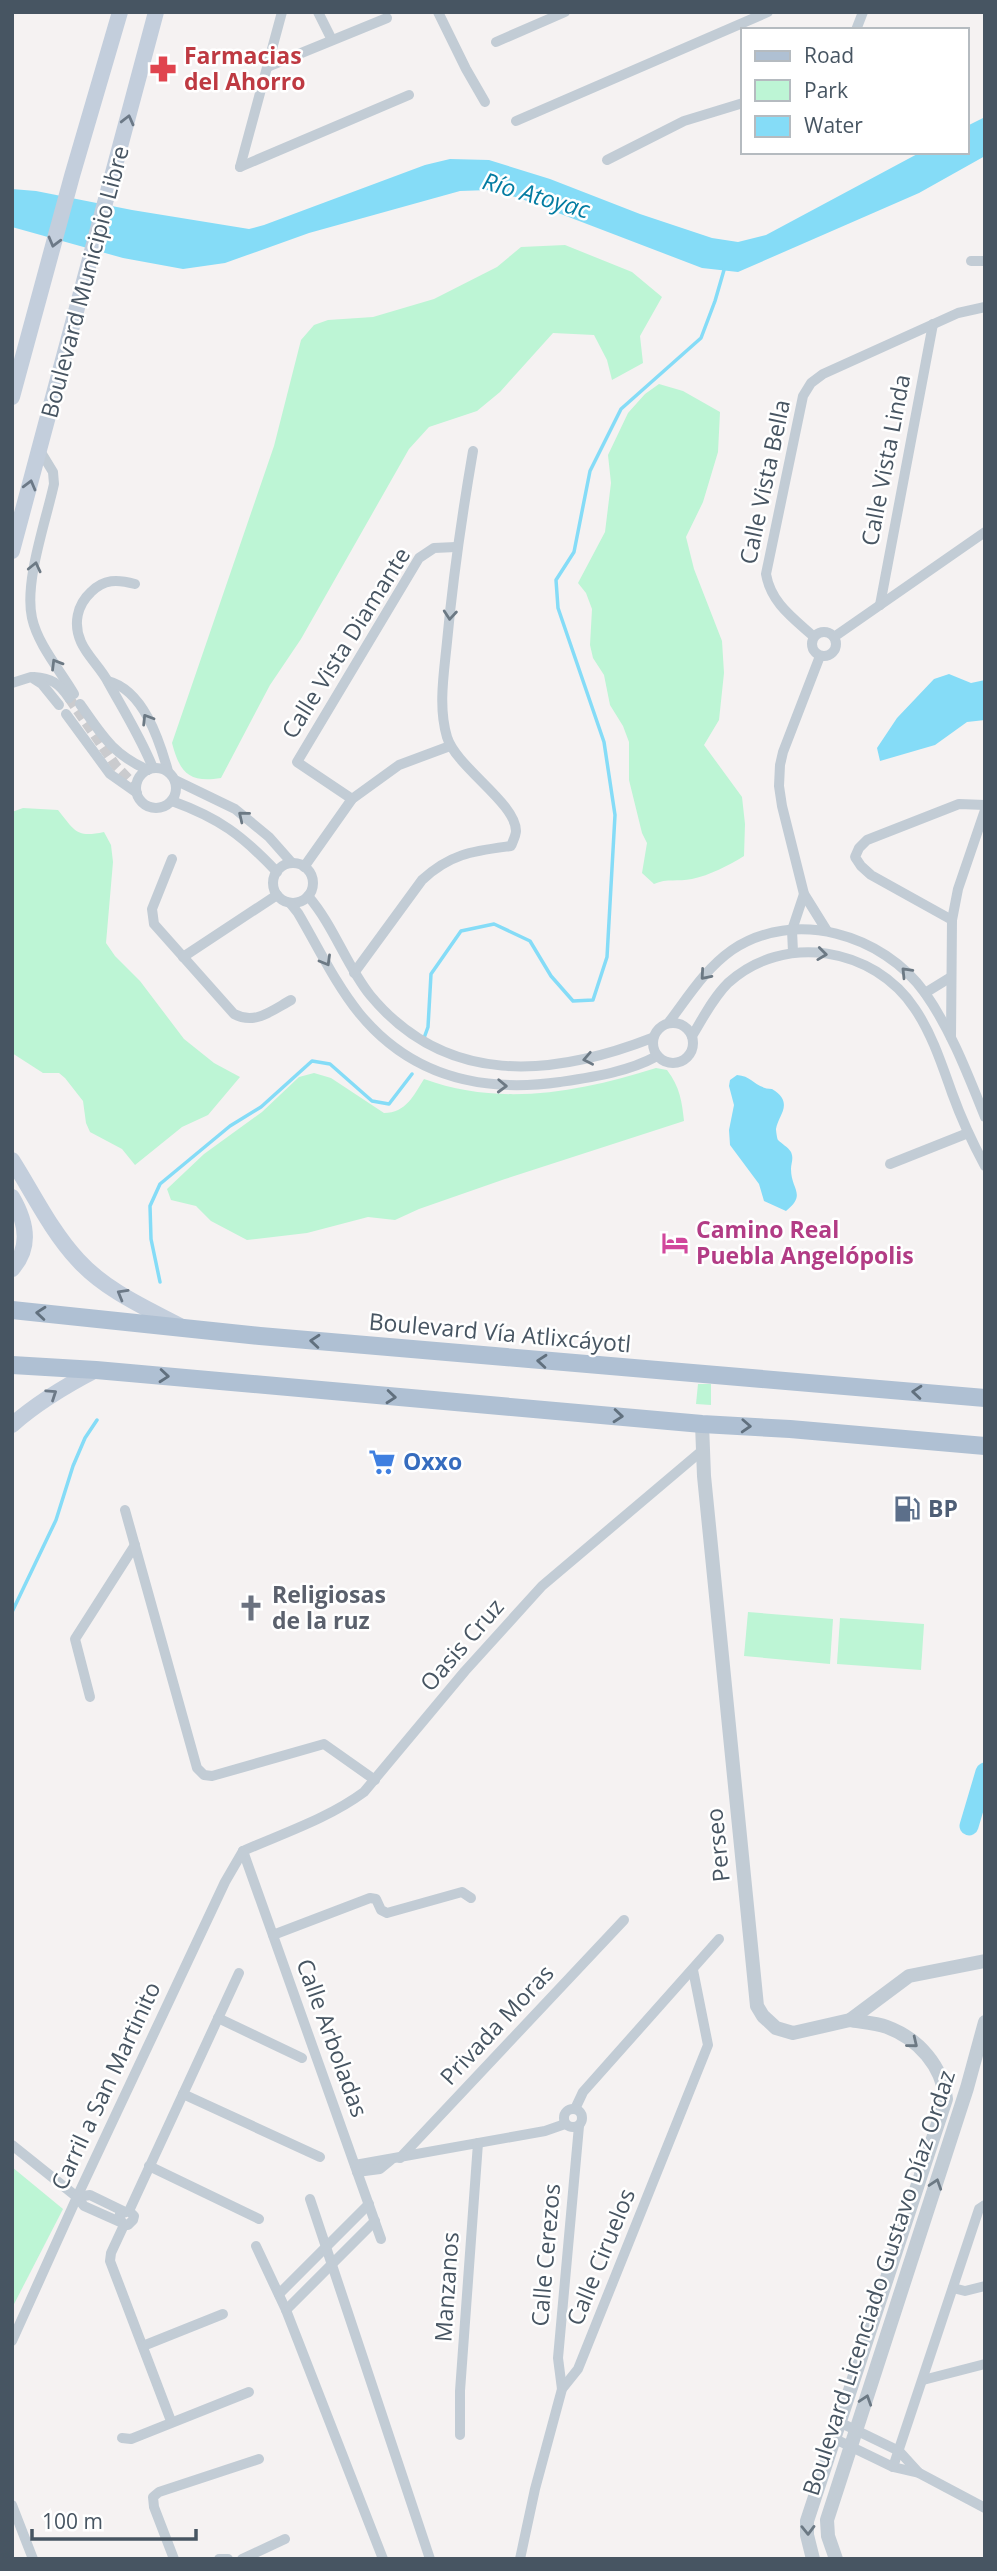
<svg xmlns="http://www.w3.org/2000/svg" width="997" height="2571" font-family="'Open Sans',sans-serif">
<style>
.green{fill:#bdf5d5}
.water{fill:#85dcf7}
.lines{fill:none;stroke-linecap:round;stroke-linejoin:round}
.stream{stroke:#85dcf7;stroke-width:3.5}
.river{stroke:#85dcf7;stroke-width:19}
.minor-tunnel{stroke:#cacbce;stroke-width:10;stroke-dasharray:10 5;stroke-linecap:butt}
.minor{stroke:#c2ccd5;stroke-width:10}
.tertiary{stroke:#c2ccd5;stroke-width:14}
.secondary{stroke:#c3cedc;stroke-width:16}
.primary{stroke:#afc0d3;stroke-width:18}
.oneway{stroke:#6c7987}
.oneway2{stroke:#6c7984}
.oneway3{stroke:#61707e}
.labels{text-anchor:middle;stroke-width:5;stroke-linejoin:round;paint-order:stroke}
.health-label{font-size:23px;font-weight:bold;fill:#be3a42;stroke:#fff;text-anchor:start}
.street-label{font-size:23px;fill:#475562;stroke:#fff}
.hotel-label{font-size:23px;font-weight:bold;fill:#b23c85;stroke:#fff;text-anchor:start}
.shop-label{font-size:23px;font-weight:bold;fill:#366cbe;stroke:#fff;text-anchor:start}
.service-label{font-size:23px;font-weight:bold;fill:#4e5e75;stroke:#fff;text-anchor:start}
.worship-label{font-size:23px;font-weight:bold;fill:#5b616d;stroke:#fff;text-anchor:start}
.water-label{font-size:24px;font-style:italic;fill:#037ca2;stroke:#fff}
</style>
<rect width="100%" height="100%" fill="#f5f2f2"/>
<g class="green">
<path d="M565 245 632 272 662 297 640 336 643 363 612 380 607 360 594 335 553 333 500 392 477 411 429 427 409 449 301 639 270 685 221 778C189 783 180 773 172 743L274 446 301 340 314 325 328 320 373 317 434 299 497 267 521 247Z"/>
<path d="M659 384 683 391 720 412 718 452 703 502 686 537 694 569 722 641 724 673 719 720 704 745 742 797 745 824 744 856C728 866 710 875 692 879 678 882 667 878 654 884L642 873 647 843 642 833 629 780V742L623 726 610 705 604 675 593 658 590 645 592 609 586 593 578 583 605 532 611 483 608 455 628 413 645 394Z"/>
<path d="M23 808 58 810C75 831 76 838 104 832L111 845 113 862 106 943 115 956 140 981 184 1039 214 1063 240 1077 208 1115 182 1127 135 1165 122 1149 90 1132 86 1123 83 1101 65 1078 59 1073H43L12 1053V812Z"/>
<path d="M656 1068 667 1070C680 1087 682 1102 684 1121L505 1179 419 1209 395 1220 368 1217 307 1233 247 1240 211 1221 196 1206 171 1200 167 1189 204 1154 262 1112 299 1077 314 1073 331 1078 384 1113C406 1113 414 1095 424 1079 500 1107 581 1092 656 1068Z"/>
<path d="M698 1384H711V1405L696 1404Z"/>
<path d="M748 1612 833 1619 830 1664 744 1656Z"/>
<path d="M840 1618 924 1624 921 1670 837 1664Z"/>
<path d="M12 2167 63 2209 12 2308Z"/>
</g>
<g class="water">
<path d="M985 117V156L919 193 738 272 702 268 519 198 489 190 460 191 309 233 225 263 183 269 123 258 12 227V189L36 191 132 210 249 229 264 225 425 165 450 159 489 160 550 179 640 214 712 238 738 242 766 235 921 152H967V126Z"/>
<path d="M949 674 971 683 985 680V720L967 722 935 745 880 761 877 748 897 718 934 679Z"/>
<path d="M737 1075C753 1076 754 1088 772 1089 795 1103 778 1115 776 1129 776 1130 777 1139 778 1140 782 1144 788 1147 791 1152 794 1159 791 1163 791 1169 791 1190 807 1194 786 1211L764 1201 759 1184 730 1145 729 1130 734 1105 729 1086 730 1080Z"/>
</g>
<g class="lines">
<g class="stream">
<path d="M424 1038 428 1027 431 974 461 931 494 924 530 941 551 976 573 1001 593 1000 607 957 615 815 604 742 558 608 556 580 574 552 590 471 621 409 701 338 715 301 724 270"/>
<path d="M160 1282 151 1239 150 1206 160 1184 230 1126 261 1107 312 1061 330 1064 372 1101 389 1104 412 1074"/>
<path d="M12 1612 56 1520 73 1466 85 1438 97 1420"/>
</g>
<path class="river" d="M969 1826 985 1772"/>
<path class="minor-tunnel" d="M69 698 116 766 137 788"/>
<g class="minor">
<path d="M318 12 332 40"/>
<path d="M438 12 466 69 485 102"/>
<path d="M856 30 863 12"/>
<path d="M496 42 565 12"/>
<path d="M267 67 387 18"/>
<path d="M516 121 768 12"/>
<path d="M607 160 684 121 743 103"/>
<path d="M240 167 409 95"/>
<path d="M240 167 282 12"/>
<path d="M971 261H985"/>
<path d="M39 449 53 472 54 484C46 521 24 582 32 618 38 645 60 670 74 694"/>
<path d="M135 584C117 579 104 579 91 592 77 605 73 624 81 642 87 656 101 668 108 682 124 711 141 738 153 768"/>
<path d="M880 605 933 324"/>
<circle cx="824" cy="644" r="12"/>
<path d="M813 636C793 618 771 603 766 574L803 396 811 383 823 374 958 313 985 307"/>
<path d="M834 637 985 532"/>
<path d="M820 656 783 752 780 765 779 786 782 806 804 894 827 931"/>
<path d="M34 677C51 678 59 683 69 698"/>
<path d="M108 681C143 690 159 739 168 771"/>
<path d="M12 683 31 677 42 684 59 705"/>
<path d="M80 704C102 735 112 754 148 770"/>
<path d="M66 714 110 774 137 793"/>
<circle cx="156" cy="788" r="20"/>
<path d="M175 780 235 809 269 837 292 863"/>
<path d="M352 799 297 762 419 558 434 548 456 547"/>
<path d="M172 801C219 818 242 835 277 872"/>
<path d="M172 859 152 909 154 924 234 1014C255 1025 271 1011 291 1000"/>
<circle cx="293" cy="883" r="20"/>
<path d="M304 867 352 799 399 765 450 746"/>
<path d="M308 896C334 926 346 965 370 995 446 1087 552 1077 652 1038"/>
<path d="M290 903 298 913C318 947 335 983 359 1013 411 1077 482 1093 560 1082 593 1077 628 1072 657 1056"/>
<path d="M952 920 871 875 861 866 855 857 859 848 867 840 959 804 985 805"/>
<path d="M793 952 792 930 804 894"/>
<path d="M183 957 277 895"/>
<path d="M354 973 422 880C451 853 474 851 511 846 513 841 516 835 516 831 516 803 456 767 447 737 438 707 444 673 447 642 453 577 462 515 473 451"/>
<path d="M925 993 951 977"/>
<path d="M669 1022C688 997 705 969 732 950 794 908 883 934 925 993 951 1030 968 1075 985 1117"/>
<circle cx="673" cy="1043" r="20"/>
<path d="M692 1036C703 1018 713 998 728 983 784 932 874 947 915 1009 932 1034 942 1065 952 1093 961 1118 972 1142 985 1166"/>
<path d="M951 1037 952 920 958 889 985 810"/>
<path d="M890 1164 968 1133"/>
<path d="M125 1510 197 1768 204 1775 212 1776 324 1744 375 1780"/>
<path d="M90 1697 75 1639 135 1545"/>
<path d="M243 1851C284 1833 329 1818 364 1792L465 1671 542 1586 704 1449"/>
<path d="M243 1851 381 2239"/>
<path d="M273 1935 370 1898 376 1899 381 1910 387 1913 462 1892 471 1898"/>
<path d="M218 2018 302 2058"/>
<path d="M183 2094 320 2157"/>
<path d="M575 2109 583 2092 719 1939"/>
<circle cx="573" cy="2118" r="9"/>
<path d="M12 2145 77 2197 84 2206 120 2222"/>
<path d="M400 2158 624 1920"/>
<path d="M355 2165 545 2131 565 2124"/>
<path d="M149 2166 259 2219"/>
<path d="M357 2172 380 2169 391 2160"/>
<path d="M77 2197 90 2195 123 2211"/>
<path d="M310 2199 430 2559"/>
<path d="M129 2211 239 1973"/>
<path d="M124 2225 119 2218 120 2214 129 2211 134 2216 133 2220 128 2225H124L111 2253 110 2261 171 2421"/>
<path d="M256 2246 286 2310 383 2559"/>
<path d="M953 2288 965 2291 985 2286"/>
<path d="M279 2294 369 2204"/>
<path d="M286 2310 375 2221"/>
<path d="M12 2341 77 2197 225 1882 243 1851"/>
<path d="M143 2346 223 2314"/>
<path d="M923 2380 985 2364"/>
<path d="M562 2389 558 2358 579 2126"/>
<path d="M839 2422 899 2451 919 2473"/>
<path d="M460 2435V2391L478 2143"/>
<path d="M122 2438 131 2439 249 2392"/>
<path d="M833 2438 893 2467 919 2473 985 2508"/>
<path d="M893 2467 979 2209 985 2205"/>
<path d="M12 2505 33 2559"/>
<path d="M174 2559 154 2507 153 2497 159 2492 259 2459"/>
<path d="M219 2559H228"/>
<path d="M242 2559 285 2539"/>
<path d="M520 2559 535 2489 562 2389 578 2369 708 2045 693 1970"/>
</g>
<g class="tertiary">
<path d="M702 1424 704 1476 757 2006 763 2016 776 2028 793 2033 850 2020 909 1976 985 1961"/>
<path d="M813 2559 807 2535V2521L946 2099C942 2066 919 2039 887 2027 876 2023 862 2022 850 2020"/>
<path d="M836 2559 828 2536 827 2520 967 2088 985 2022"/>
</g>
<g class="secondary">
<path d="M12 397 72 176 120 12"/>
<path d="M12 551 156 12"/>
<path d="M12 1160C33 1193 51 1231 78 1260 105 1290 146 1308 182 1327"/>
<path d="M12 1197C26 1221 32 1247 12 1269"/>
<path d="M12 1425C38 1402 65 1386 96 1370"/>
</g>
<g class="primary">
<path d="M12 1310 260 1336 985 1398"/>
<path d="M12 1365 96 1370 702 1424 790 1429 985 1446"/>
</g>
</g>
<defs><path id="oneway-chevron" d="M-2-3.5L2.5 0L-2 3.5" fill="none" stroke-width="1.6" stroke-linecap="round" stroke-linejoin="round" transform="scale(1.75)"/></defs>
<g class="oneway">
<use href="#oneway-chevron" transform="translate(128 120) rotate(-76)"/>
<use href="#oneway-chevron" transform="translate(54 242) rotate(105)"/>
<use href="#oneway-chevron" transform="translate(30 485) rotate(-75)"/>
<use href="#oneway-chevron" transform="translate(122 1294) rotate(-150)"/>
<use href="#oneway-chevron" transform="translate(52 1394) rotate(-34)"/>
</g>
<g class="oneway2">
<use href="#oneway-chevron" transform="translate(35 567) rotate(-77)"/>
<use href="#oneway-chevron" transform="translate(450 615) rotate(95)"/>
<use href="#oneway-chevron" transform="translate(56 664) rotate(-121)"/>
<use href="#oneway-chevron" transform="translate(147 719) rotate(-122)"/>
<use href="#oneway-chevron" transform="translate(243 816) rotate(-141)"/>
<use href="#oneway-chevron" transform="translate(822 954) rotate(7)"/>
<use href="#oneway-chevron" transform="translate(326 961) rotate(60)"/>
<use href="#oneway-chevron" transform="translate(906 972) rotate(-134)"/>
<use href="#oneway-chevron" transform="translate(705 975) rotate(131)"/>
<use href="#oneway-chevron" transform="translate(588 1059) rotate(169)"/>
<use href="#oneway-chevron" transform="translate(502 1086) rotate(2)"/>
<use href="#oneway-chevron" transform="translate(913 2043) rotate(39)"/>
<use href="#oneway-chevron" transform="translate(936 2184) rotate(-72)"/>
<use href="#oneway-chevron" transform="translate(866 2400) rotate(-72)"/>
<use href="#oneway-chevron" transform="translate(808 2530) rotate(89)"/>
</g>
<g class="oneway3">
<use href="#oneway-chevron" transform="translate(41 1313) rotate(-175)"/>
<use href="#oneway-chevron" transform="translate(315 1341) rotate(-175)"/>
<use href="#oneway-chevron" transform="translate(542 1361) rotate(-175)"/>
<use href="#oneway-chevron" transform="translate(164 1376) rotate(5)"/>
<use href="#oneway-chevron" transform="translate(917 1392) rotate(-175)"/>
<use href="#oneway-chevron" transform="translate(391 1397) rotate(5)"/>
<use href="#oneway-chevron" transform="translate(618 1416) rotate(5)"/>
<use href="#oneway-chevron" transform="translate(746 1426) rotate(3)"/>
</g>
<defs>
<g id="pharmacy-bare" transform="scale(2.1)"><path d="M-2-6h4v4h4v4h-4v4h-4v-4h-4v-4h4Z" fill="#e0444e" stroke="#fff" stroke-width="2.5" paint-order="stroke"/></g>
<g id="hotel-bare" transform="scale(2.1)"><path d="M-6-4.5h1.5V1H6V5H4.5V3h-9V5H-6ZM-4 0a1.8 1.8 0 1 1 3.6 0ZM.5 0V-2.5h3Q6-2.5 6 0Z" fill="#d1479c" stroke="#fff" stroke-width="2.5" paint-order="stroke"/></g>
<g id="supermarket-bare" transform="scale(2.1)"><path d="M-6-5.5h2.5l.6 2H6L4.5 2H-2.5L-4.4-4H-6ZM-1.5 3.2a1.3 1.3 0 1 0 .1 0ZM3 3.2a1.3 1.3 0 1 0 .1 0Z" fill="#3f7fe0" stroke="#fff" stroke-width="2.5" paint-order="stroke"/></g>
<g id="fuel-bare" transform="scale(2.1)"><path d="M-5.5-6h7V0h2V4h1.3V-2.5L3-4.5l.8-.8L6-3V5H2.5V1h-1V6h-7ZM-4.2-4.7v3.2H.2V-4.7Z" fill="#5c6f8a" stroke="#fff" stroke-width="2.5" paint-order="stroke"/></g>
<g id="church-bare" transform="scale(2.1)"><path d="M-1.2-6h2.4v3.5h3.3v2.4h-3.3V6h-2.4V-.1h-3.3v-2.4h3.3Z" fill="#6b7280" stroke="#fff" stroke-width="2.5" paint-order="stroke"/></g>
</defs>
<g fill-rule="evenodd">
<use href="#pharmacy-bare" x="163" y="69"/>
<use href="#hotel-bare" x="675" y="1243"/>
<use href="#supermarket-bare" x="382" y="1462"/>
<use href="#fuel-bare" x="907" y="1509"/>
<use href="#church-bare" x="251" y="1608"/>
</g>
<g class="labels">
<g class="health-label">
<text x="184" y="64">Farmacias<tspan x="184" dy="26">del Ahorro</tspan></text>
</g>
<g class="street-label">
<text transform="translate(85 282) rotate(-75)" y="8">Boulevard Municipio Libre</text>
<text transform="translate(886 460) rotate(-79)" y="8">Calle Vista Linda</text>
<text transform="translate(765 482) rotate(-78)" y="8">Calle Vista Bella</text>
<text transform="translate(346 643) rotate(-58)" y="8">Calle Vista Diamante</text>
<text transform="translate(500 1333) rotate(5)" y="8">Boulevard Vía Atlixcáyotl</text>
<text transform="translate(462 1645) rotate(-49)" y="8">Oasis Cruz</text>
<text transform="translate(718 1845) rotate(-96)" y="8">Perseo</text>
<text transform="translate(497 2025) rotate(-47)" y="8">Privada Moras</text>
<text transform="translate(332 2038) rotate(70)" y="8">Calle Arboladas</text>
<text transform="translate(106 2086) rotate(-65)" y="8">Carril a San Martinito</text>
<text transform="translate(546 2255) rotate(-85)" y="8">Calle Cerezos</text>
<text transform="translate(601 2257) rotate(-68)" y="8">Calle Ciruelos</text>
<text transform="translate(879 2283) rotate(-72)" y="8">Boulevard Licenciado Gustavo Díaz Ordaz</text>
<text transform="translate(447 2287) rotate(-86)" y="8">Manzanos</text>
</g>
<g class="hotel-label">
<text x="696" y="1238">Camino Real<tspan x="696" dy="26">Puebla Angelópolis</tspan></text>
</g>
<g class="shop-label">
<text x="403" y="1470">Oxxo</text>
</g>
<g class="service-label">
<text x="928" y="1517">BP</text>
</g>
<g class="worship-label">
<text x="272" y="1603">Religiosas<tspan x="272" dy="26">de la ruz</tspan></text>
</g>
<g class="water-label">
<text transform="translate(536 196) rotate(16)" y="8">Río Atoyac</text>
</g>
</g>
<rect width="997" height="2571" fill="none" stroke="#475562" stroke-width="28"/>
<rect x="741" y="28" width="228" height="126" fill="#ffffff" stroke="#b5bbc0" stroke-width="2"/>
<rect x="755" y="51" width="35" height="10" fill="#afc0d3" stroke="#b5bbc0" stroke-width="2"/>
<text x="804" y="63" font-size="21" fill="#475562">Road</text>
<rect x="755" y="80" width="35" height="21" fill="#bdf5d5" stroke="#b5bbc0" stroke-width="2"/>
<text x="804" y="98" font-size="21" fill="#475562">Park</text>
<rect x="755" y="116" width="35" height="21" fill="#85dcf7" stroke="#b5bbc0" stroke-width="2"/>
<text x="804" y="133" font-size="21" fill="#475562">Water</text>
<path d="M32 2529v10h164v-10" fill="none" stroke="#475562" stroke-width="3.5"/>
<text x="42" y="2529" font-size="21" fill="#475562" stroke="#ffffff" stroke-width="5" paint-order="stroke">100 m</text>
</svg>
